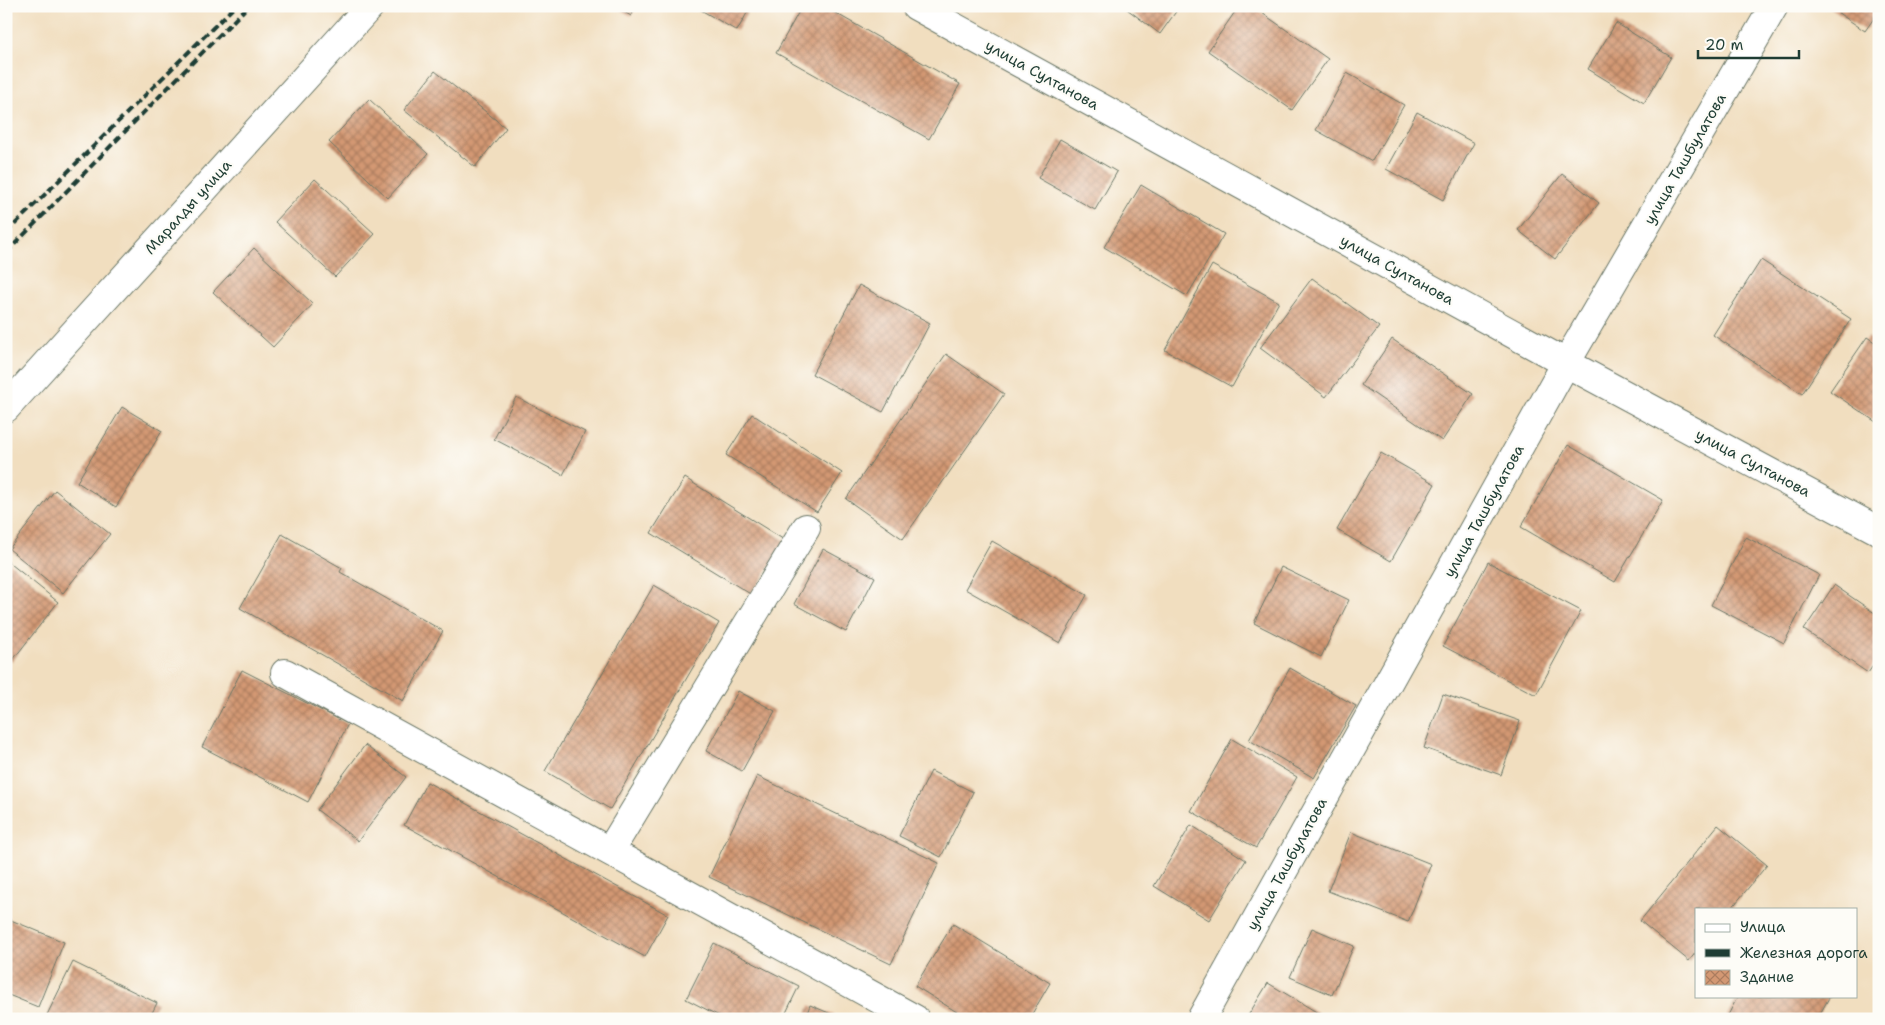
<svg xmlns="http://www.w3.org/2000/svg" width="1885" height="1025" font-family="'Shantell Sans',sans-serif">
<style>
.building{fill:url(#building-cross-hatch)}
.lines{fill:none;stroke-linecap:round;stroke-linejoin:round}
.minor-casing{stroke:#687565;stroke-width:30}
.minor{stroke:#fff;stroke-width:28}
.rail{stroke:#1f3d34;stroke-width:4;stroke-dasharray:8 4;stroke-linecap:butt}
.labels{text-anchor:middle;stroke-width:4.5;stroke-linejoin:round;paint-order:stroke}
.street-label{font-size:15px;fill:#1f3d34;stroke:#fdfcf7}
</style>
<defs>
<pattern id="building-cross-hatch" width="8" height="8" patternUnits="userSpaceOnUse" patternTransform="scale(1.25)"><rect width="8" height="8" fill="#d39873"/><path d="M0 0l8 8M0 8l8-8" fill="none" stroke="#ab7d5f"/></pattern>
</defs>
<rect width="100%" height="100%" fill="#fdfcf7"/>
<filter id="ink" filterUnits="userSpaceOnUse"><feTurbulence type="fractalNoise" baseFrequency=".02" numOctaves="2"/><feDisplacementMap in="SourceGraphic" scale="10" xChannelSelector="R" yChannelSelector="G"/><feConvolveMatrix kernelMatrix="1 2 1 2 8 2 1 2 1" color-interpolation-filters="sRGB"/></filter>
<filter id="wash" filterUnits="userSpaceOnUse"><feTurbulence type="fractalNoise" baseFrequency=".0096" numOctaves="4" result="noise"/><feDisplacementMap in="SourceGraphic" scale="20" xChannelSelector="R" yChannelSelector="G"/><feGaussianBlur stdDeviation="1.12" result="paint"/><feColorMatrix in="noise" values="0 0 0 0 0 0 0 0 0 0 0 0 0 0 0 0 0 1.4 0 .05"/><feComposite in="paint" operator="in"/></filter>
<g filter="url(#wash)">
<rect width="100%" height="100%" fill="#f1debf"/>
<g id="blocks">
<g class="building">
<path d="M614 6H637L631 16Z"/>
<path d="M694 6H751L737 31Z"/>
<path d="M802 6H823L960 84 929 139 776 53Z"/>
<path d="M1123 6H1180L1160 34Z"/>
<path d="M1239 6H1252L1328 59 1292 110 1208 51Z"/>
<path d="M1828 6H1879V11L1865 31Z"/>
<path d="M1616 23 1671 57 1644 103 1588 69Z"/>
<path d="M435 71 506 128 475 167 404 110Z"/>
<path d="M1347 73 1404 105 1372 161 1316 130Z"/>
<path d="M369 99 428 154 388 198 329 142Z"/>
<path d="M1417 112 1474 143 1443 200 1386 169Z"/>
<path d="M1060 139 1117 172 1095 210 1038 178Z"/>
<path d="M1562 174 1599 203 1555 259 1518 230Z"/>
<path d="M315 179 375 234 335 277 275 222Z"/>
<path d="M1141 185 1224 234 1187 296 1104 247Z"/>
<path d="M254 248 313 304 273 347 213 292Z"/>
<path d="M1761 260 1851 319 1802 394 1713 335Z"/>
<path d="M1212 265 1279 302 1232 387 1165 350Z"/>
<path d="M1312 278 1379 327 1326 397 1260 348Z"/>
<path d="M859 285 930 323 883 412 812 374Z"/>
<path d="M1867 337 1879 345V424L1830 391Z"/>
<path d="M1392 339 1473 394 1442 441 1361 385Z"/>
<path d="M946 354 1004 394 903 539 846 499Z"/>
<path d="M516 397 585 432 563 475 494 439Z"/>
<path d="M122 407 162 431 116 507 77 482Z"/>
<path d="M752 414 842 473 817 512 726 455Z"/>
<path d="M1568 445 1663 500 1615 582 1521 527Z"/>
<path d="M1381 453 1435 484 1391 561 1337 530Z"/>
<path d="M685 478 786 541 752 595 651 533Z"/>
<path d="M55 490 110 534 63 593 9 549Z"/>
<path d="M282 534 342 568 340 572 443 631 403 701 240 608Z"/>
<path d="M1746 537 1819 575 1784 643 1711 605Z"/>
<path d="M992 541 1087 595 1060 643 965 589Z"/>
<path d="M823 549 875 577 846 632 794 604Z"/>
<path d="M6 560 58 602 12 661 6 656Z"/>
<path d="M1488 562 1581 611 1536 695 1443 646Z"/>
<path d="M1281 567 1349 600 1321 657 1254 623Z"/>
<path d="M654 585 719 623 610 809 545 771Z"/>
<path d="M1834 585 1879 616V657L1868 673 1804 630Z"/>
<path d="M1290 668 1356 706 1314 778 1249 740Z"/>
<path d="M242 670 348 724 308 802 202 747Z"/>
<path d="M738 691 775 711 742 771 706 751Z"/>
<path d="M1443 694 1520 721 1501 775 1424 748Z"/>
<path d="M1232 739 1297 777 1256 848 1191 811Z"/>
<path d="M365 745 406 777 358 841 317 810Z"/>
<path d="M931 771 973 792 941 857 899 836Z"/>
<path d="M757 776 939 863 891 964 709 877Z"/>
<path d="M427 782 668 915 645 957 404 825Z"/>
<path d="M1191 825 1246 860 1209 920 1154 886Z"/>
<path d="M1718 825 1767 865 1731 909H1696V952L1689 961 1640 921Z"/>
<path d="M1351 832 1431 864 1408 922 1328 891Z"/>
<path d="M6 918 64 942 38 1007 6 994Z"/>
<path d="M953 924 1050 983 1029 1019H968L915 986Z"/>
<path d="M1312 928 1354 946 1332 995 1290 977Z"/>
<path d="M714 943 799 986 783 1019H725L686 999Z"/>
<path d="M73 962 157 1003 149 1019H45Z"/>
<path d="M1268 983 1328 1019H1246Z"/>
<path d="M1738 996H1830L1817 1019H1726Z"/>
<path d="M810 1005 843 1019H805Z"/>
</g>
</g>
</g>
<g filter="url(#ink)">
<use href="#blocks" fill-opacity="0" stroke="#687565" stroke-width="1"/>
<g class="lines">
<g class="minor-casing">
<g id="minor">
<path d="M916 6 1566 363 1879 531"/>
<path d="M6 408 370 6"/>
<path d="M285 673 915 1019"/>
<path d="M610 851 806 528"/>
<path d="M1201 1019 1566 363 1774 6"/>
</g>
</g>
<use href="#minor" class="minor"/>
<g class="rail">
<path d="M6 233 235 6"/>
<path d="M6 253 248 6"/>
</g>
</g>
</g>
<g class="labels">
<g class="street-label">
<text transform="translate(1042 75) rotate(29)" y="5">улица Султанова</text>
<text transform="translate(1685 159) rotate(-60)" y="5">улица Ташбулатова</text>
<text transform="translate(188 207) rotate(-48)" y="5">Маралды улица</text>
<text transform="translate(1397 270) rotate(29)" y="5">улица Султанова</text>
<text transform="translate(1753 463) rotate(28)" y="5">улица Султанова</text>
<text transform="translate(1484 511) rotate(-61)" y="5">улица Ташбулатова</text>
<text transform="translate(1287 864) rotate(-61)" y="5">улица Ташбулатова</text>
</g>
</g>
<rect width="1885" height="1025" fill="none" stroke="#fdfcf7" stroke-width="25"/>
<rect x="1695" y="908" width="162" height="90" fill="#fdfcf7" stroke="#a4b0a9"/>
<rect x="1705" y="924" width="25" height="8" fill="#ffffff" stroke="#a4b0a9"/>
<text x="1740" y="932" font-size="15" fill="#1f3d34">Улица</text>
<rect x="1705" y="949" width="25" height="8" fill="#1f3d34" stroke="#a4b0a9"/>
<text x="1740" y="958" font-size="15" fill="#1f3d34">Железная дорога</text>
<rect x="1705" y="970" width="25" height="15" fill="url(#building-cross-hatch)" stroke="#a4b0a9"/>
<text x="1740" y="982" font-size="15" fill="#1f3d34">Здание</text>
<path d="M1698 50v8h101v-8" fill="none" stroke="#1f3d34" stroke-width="2.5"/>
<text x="1705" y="50" font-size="15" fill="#1f3d34" stroke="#fdfcf7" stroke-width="4" paint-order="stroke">20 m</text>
</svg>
